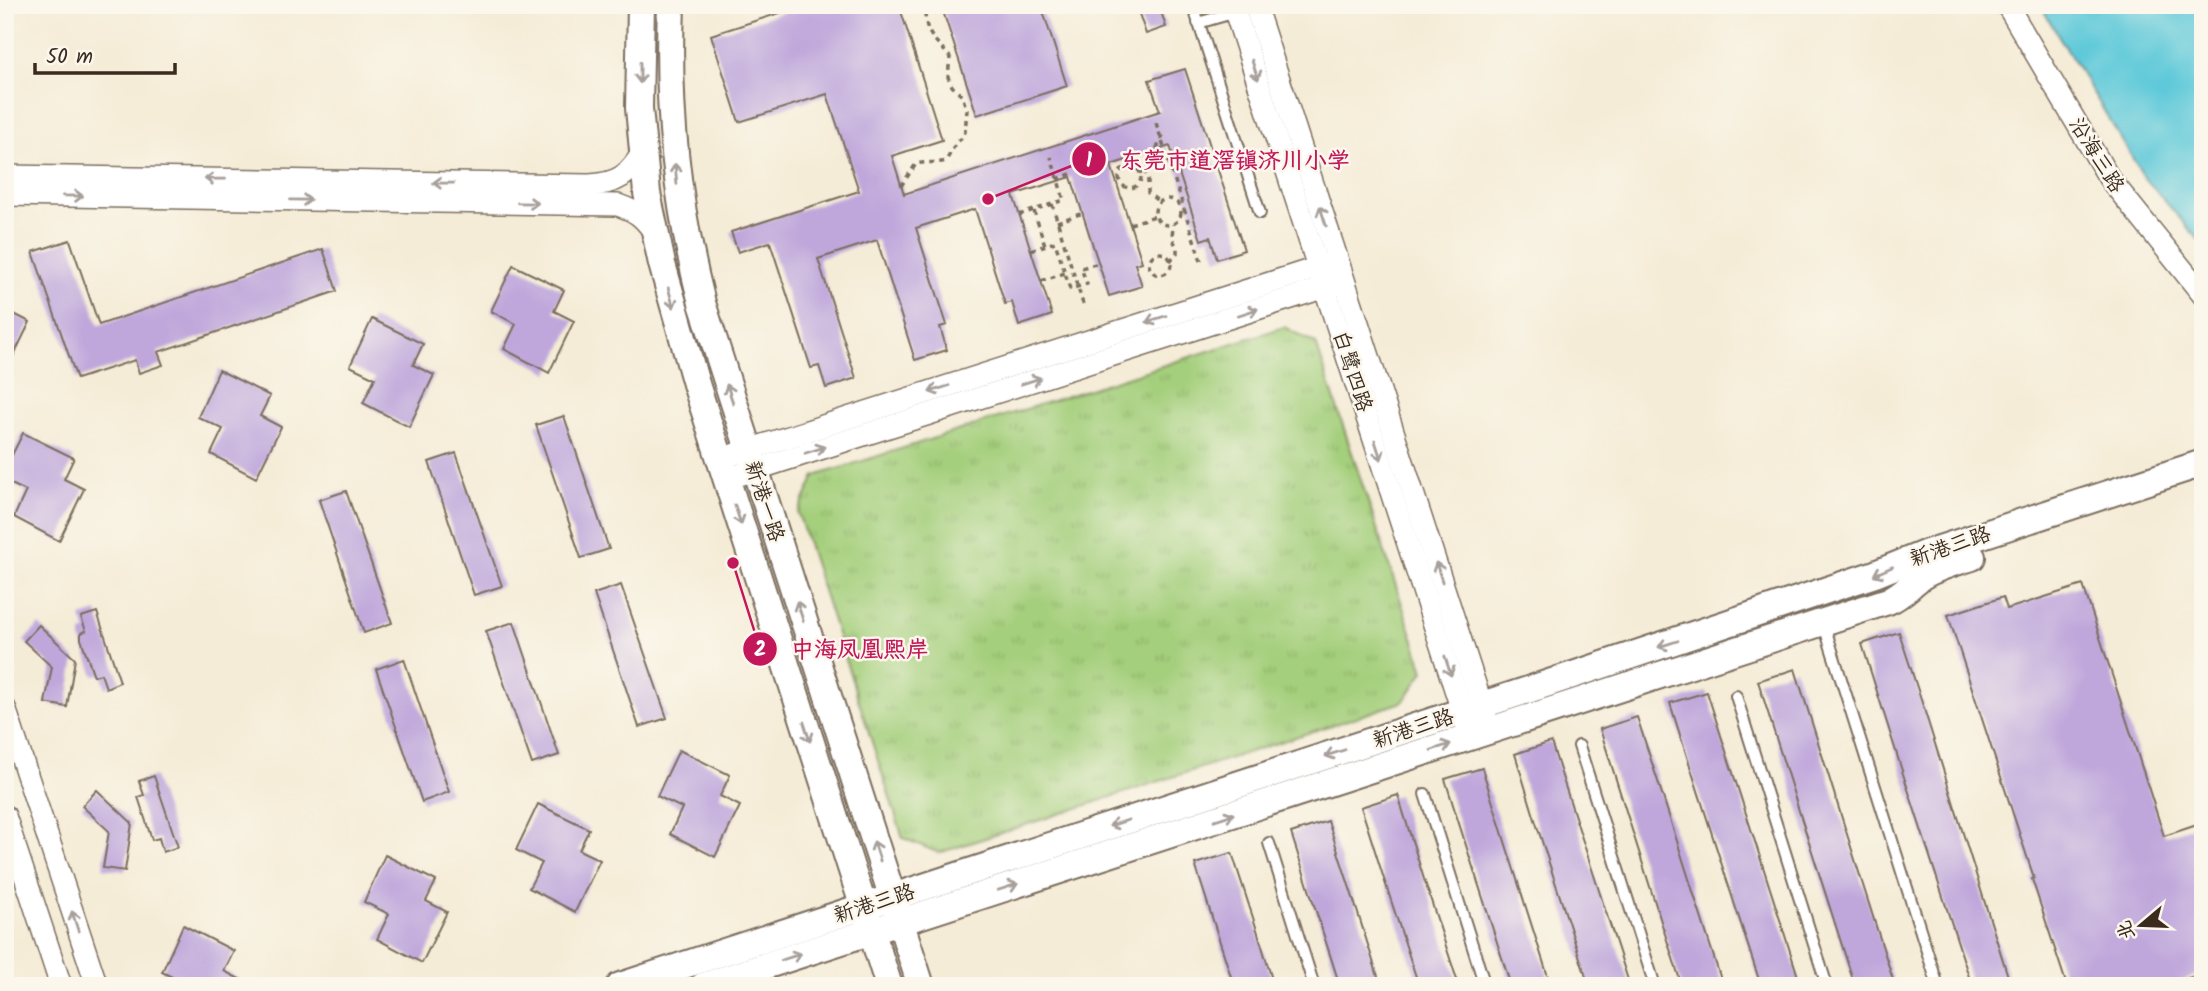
<svg xmlns="http://www.w3.org/2000/svg" width="2208" height="991" font-family="Kalam,'LXGW WenKai TC',sans-serif">
<style>
.grass{fill:url(#grass-tufts);stroke:#707c4c;stroke-width:2}
.water{fill:#5fc9d9;stroke:#4d7a7c;stroke-width:2}
.building{fill:#bfa7db}
.lines{fill:none;stroke-linecap:round;stroke-linejoin:round}
.service-casing{stroke:#7c6e5f;stroke-width:14}
.minor-casing{stroke:#7c6e5f;stroke-width:24}
.tertiary-casing{stroke:#7c6e5f;stroke-width:30}
.path{stroke:#7c6e5f;stroke-width:3.5;stroke-dasharray:5 5;stroke-linecap:butt}
.service{stroke:#fff;stroke-width:10}
.minor{stroke:#fff;stroke-width:21}
.tertiary{stroke:#fff;stroke-width:26}
.oneway{stroke:#a79f9a}
.labels{text-anchor:middle;stroke-width:5;stroke-linejoin:round;paint-order:stroke}
.street-label{font-size:21px;fill:#3b2a1e;stroke:#fbf7ec}
.leader{fill:none;stroke:#c2185b;stroke-width:2.5}
.callout-dot{fill:#c2185b;stroke:#fbf7ec;stroke-width:2.5}
.mark-label{font-size:21px;text-anchor:middle;font-weight:bold;fill:#fff}
.callout-label{font-size:23px;text-anchor:middle;font-weight:bold;fill:#c2185b;stroke:#fbf7ec;stroke-width:5;stroke-linejoin:round;paint-order:stroke}
</style>
<defs>
<pattern id="grass-tufts" width="24" height="20" patternUnits="userSpaceOnUse" patternTransform="scale(1.75)"><rect width="24" height="20" fill="#a4cf7b"/><path d="M3 7l-1-3M5 7V3M7 7l1-3M15 17l-1-3M17 17v-4M19 17l1-3" fill="none" stroke="#8eb26a"/></pattern>
</defs>
<rect width="100%" height="100%" fill="#fbf7ec"/>
<filter id="ink" filterUnits="userSpaceOnUse"><feTurbulence type="fractalNoise" baseFrequency=".0143" numOctaves="2"/><feDisplacementMap in="SourceGraphic" scale="14" xChannelSelector="R" yChannelSelector="G"/><feConvolveMatrix kernelMatrix="1 2 1 2 8 2 1 2 1" color-interpolation-filters="sRGB"/></filter>
<filter id="wash" filterUnits="userSpaceOnUse"><feTurbulence type="fractalNoise" baseFrequency=".00686" numOctaves="4" result="noise"/><feDisplacementMap in="SourceGraphic" scale="28" xChannelSelector="R" yChannelSelector="G"/><feGaussianBlur stdDeviation="1.57" result="paint"/><feColorMatrix in="noise" values="0 0 0 0 0 0 0 0 0 0 0 0 0 0 0 0 0 1.4 0 .05"/><feComposite in="paint" operator="in"/></filter>
<g filter="url(#wash)">
<rect width="100%" height="100%" fill="#f5ecd7"/>
<path class="grass" d="M1284 327 1316 344 1424 671 1403 702 939 853 903 838 798 513 815 476Z"/>
<path class="water" d="M2040 5H2203V245L2144 177Z"/>
<g id="blocks">
<g class="building">
<path d="M805 5H899L942 140 892 156 904 194 1160 111 1149 80 1185 69 1244 250 1217 259 1210 237 1201 240 1170 146 1111 165 1142 262 1135 264 1142 286 1109 296 1071 177 1013 195 1052 315 1019 326 1012 302 1005 304 975 209 916 228 947 325 940 327 947 350 915 360 877 240 818 259 856 378 826 388 819 366 811 368 770 242 738 252 731 232 859 191 827 94 739 122 711 35Z"/>
<path d="M941 5H1041L1067 86 977 115Z"/>
<path d="M1136 5H1159L1166 27 1146 34Z"/>
<path d="M70 240 99 325 323 249 337 291 158 352 163 365 139 373 135 360 77 379 33 252Z"/>
<path d="M513 265 564 290 554 311 574 321 549 373 504 349 516 324 491 311Z"/>
<path d="M12 313 30 322 5 373V326Z"/>
<path d="M372 319 423 344 413 365 434 375 409 427 363 403 375 378 350 366Z"/>
<path d="M219 370 270 396 260 416 281 427 256 478 211 454 223 429 198 417Z"/>
<path d="M564 416 609 549 581 558 536 425Z"/>
<path d="M23 433 74 458 64 479 84 489 59 541 14 517 26 491 5 481V469Z"/>
<path d="M456 453 502 586 474 595 429 462Z"/>
<path d="M346 491 392 623 364 633 319 500Z"/>
<path d="M621 585 667 718 639 727 594 594Z"/>
<path d="M2083 585 2164 836 2203 823V973L2165 986H2067L2032 879 2034 878 1948 615 2003 597 2007 609Z"/>
<path d="M97 612 120 682 106 688 101 674 94 676 81 639V633L86 631 81 617Z"/>
<path d="M514 622 559 755 532 764 486 631Z"/>
<path d="M39 625 75 659 67 707 45 703 52 667 24 641Z"/>
<path d="M1899 632 1925 712 2011 986H1972L1904 777 1862 644Z"/>
<path d="M404 659 449 792 422 802 376 669Z"/>
<path d="M1795 669 1862 882 1895 986H1855L1800 814 1758 681Z"/>
<path d="M1707 692 1775 904 1801 986H1761L1680 735 1670 703Z"/>
<path d="M1637 717 1663 797 1723 986H1682L1665 934 1600 729Z"/>
<path d="M1551 742 1577 823 1630 986H1589L1537 826 1515 754Z"/>
<path d="M679 750 730 775 720 796 740 806 715 857 670 834 682 808 657 796Z"/>
<path d="M1482 768 1507 848 1551 986H1511L1455 811 1445 779Z"/>
<path d="M154 776 178 847 163 852 159 838 152 840 138 797 144 795 139 781Z"/>
<path d="M97 790 132 823 125 871 103 868 109 831 82 806Z"/>
<path d="M1398 795 1423 876 1459 986H1419L1384 879 1361 807Z"/>
<path d="M538 804 589 829 579 850 600 860 575 912 529 888 542 863 516 850Z"/>
<path d="M1328 821 1354 901 1381 986H1340L1291 833Z"/>
<path d="M1232 853 1258 933 1274 986H1234L1195 864Z"/>
<path d="M385 855 436 881 426 901 447 912 422 963 377 939 389 914 364 902Z"/>
<path d="M183 925 234 951 224 971 253 986H190L162 972Z"/>
</g>
</g>
</g>
<g filter="url(#ink)">
<use href="#blocks" fill-opacity="0" stroke="#7c6e5f" stroke-width="2"/>
<g class="lines">
<g class="service-casing">
<g id="service">
<path d="M1193 5 1260 213"/>
<path d="M1198 23 1236 12"/>
<path d="M1823 622 1938 986"/>
<path d="M1736 696 1827 986"/>
<path d="M1579 746 1655 986"/>
<path d="M1425 794 1485 986"/>
<path d="M1269 843 1314 986"/>
</g>
</g>
<g class="minor-casing">
<g id="minor">
<path d="M1233 5 1467 726"/>
<path d="M1255 5 1486 718"/>
<path d="M2007 5 2109 178 2203 295"/>
<path d="M5 176 589 185C617 184 630 175 643 151"/>
<path d="M5 195 618 205C638 212 643 217 656 234"/>
<path d="M720 459 1332 263"/>
<path d="M726 479 1338 283"/>
<path d="M5 708 97 986"/>
<path d="M5 816 61 986"/>
</g>
</g>
<g class="tertiary-casing">
<g id="tertiary">
<path d="M641 5 639 108 647 193 662 264 696 384 889 986"/>
<path d="M671 5C667 110 676 201 702 303L921 986"/>
<path d="M620 986 1528 690 1875 574 1927 553 2203 463"/>
<path d="M703 986 1888 601C1903 595 1911 583 1924 575 1939 566 1956 562 1972 557"/>
</g>
</g>
<g class="path">
<path d="M1156 123 1202 264"/>
<circle cx="1130" cy="177" r="11"/>
<path d="M1143 171 1148 176V193L1159 202"/>
<path d="M1140 173 1148 167 1165 131"/>
<path d="M1057 179 1071 174"/>
<path d="M901 186 916 164C927 161 936 164 946 161L956 143 962 138 965 132 967 110 962 96 952 86 948 77 950 57C933 37 924 35 925 5"/>
<circle cx="1168" cy="212" r="13"/>
<path d="M1052 204 1083 304"/>
<path d="M1034 211 1045 245"/>
<path d="M1019 215 1064 200 1051 157"/>
<path d="M1057 222 1083 213"/>
<path d="M1130 224 1155 216"/>
<path d="M1031 250 1055 242 1070 289 1087 284 1081 268 1099 263"/>
<circle cx="1160" cy="264" r="11"/>
<path d="M1170 261 1177 253V247L1172 238 1173 224"/>
<path d="M1041 281 1065 273"/>
</g>
<use href="#service" class="service"/>
<use href="#minor" class="minor"/>
<use href="#tertiary" class="tertiary"/>
</g>
<defs><path id="oneway-shaft" d="M-6 0H5M1.5-3L5.5 0L1.5 3" fill="none" stroke-width="1.6" stroke-linecap="round" stroke-linejoin="round" transform="scale(1.75)"/></defs>
<g class="oneway">
<use href="#oneway-shaft" transform="translate(1255 70) rotate(72)"/>
<use href="#oneway-shaft" transform="translate(640 73) rotate(90)"/>
<use href="#oneway-shaft" transform="translate(676 174) rotate(-95)"/>
<use href="#oneway-shaft" transform="translate(215 179) rotate(-179)"/>
<use href="#oneway-shaft" transform="translate(443 183) rotate(-179)"/>
<use href="#oneway-shaft" transform="translate(73 196) rotate(1)"/>
<use href="#oneway-shaft" transform="translate(301 200) rotate(1)"/>
<use href="#oneway-shaft" transform="translate(528 203) rotate(1)"/>
<use href="#oneway-shaft" transform="translate(1323 216) rotate(-108)"/>
<use href="#oneway-shaft" transform="translate(671 298) rotate(75)"/>
<use href="#oneway-shaft" transform="translate(1248 312) rotate(-18)"/>
<use href="#oneway-shaft" transform="translate(1156 319) rotate(162)"/>
<use href="#oneway-shaft" transform="translate(1031 381) rotate(-18)"/>
<use href="#oneway-shaft" transform="translate(939 389) rotate(162)"/>
<use href="#oneway-shaft" transform="translate(730 394) rotate(-108)"/>
<use href="#oneway-shaft" transform="translate(815 450) rotate(-18)"/>
<use href="#oneway-shaft" transform="translate(1378 450) rotate(72)"/>
<use href="#oneway-shaft" transform="translate(738 515) rotate(72)"/>
<use href="#oneway-shaft" transform="translate(1883 571) rotate(156)"/>
<use href="#oneway-shaft" transform="translate(1439 572) rotate(-108)"/>
<use href="#oneway-shaft" transform="translate(800 611) rotate(-108)"/>
<use href="#oneway-shaft" transform="translate(1668 644) rotate(162)"/>
<use href="#oneway-shaft" transform="translate(1448 666) rotate(72)"/>
<use href="#oneway-shaft" transform="translate(807 732) rotate(72)"/>
<use href="#oneway-shaft" transform="translate(1441 747) rotate(-18)"/>
<use href="#oneway-shaft" transform="translate(1335 753) rotate(162)"/>
<use href="#oneway-shaft" transform="translate(1224 817) rotate(-18)"/>
<use href="#oneway-shaft" transform="translate(1119 823) rotate(162)"/>
<use href="#oneway-shaft" transform="translate(877 851) rotate(-108)"/>
<use href="#oneway-shaft" transform="translate(1008 887) rotate(-18)"/>
<use href="#oneway-shaft" transform="translate(75 921) rotate(-108)"/>
<use href="#oneway-shaft" transform="translate(791 957) rotate(-18)"/>
</g>
</g>
<g class="labels">
<g class="street-label">
<text transform="translate(2097 155) rotate(58)" y="7">沿海三路</text>
<text transform="translate(1353 371) rotate(72)" y="7">白鹭四路</text>
<text transform="translate(765 501) rotate(72)" y="7">新港一路</text>
<text transform="translate(1950 546) rotate(-19)" y="7">新港三路</text>
<text transform="translate(1413 728) rotate(-18)" y="7">新港三路</text>
<text transform="translate(874 903) rotate(-18)" y="7">新港三路</text>
</g>
</g>
<path class="leader" d="M988 199L1089 159M733 563L760 649"/>
<g class="callout-dot">
<circle cx="988" cy="199" r="7"/>
<circle cx="733" cy="563" r="7"/>
<circle cx="1089" cy="159" r="18"/>
<circle cx="760" cy="649" r="18"/>
</g>
<g class="mark-label">
<text x="1089" y="167">1</text>
<text x="760" y="656">2</text>
</g>
<g class="callout-label">
<text x="1235" y="168">东莞市道滘镇济川小学</text>
<text x="860" y="657">中海凤凰熙岸</text>
</g>
<rect width="2208" height="991" fill="none" stroke="#fbf7ec" stroke-width="28"/>
<g transform="translate(2141 925) rotate(251)" stroke="#fbf7ec" stroke-width="5" paint-order="stroke">
<path d="M0-5L12 26L0 18L-12 26Z" fill="#3b2a1e"/>
<text y="-10" font-size="19" font-weight="bold" text-anchor="middle" fill="#3b2a1e">北</text>
</g>
<path d="M35 63v10h140v-10" fill="none" stroke="#3b2a1e" stroke-width="3.5"/>
<text x="46" y="63" font-size="21" fill="#3b2a1e" stroke="#fbf7ec" stroke-width="5" paint-order="stroke">50 m</text>
</svg>
